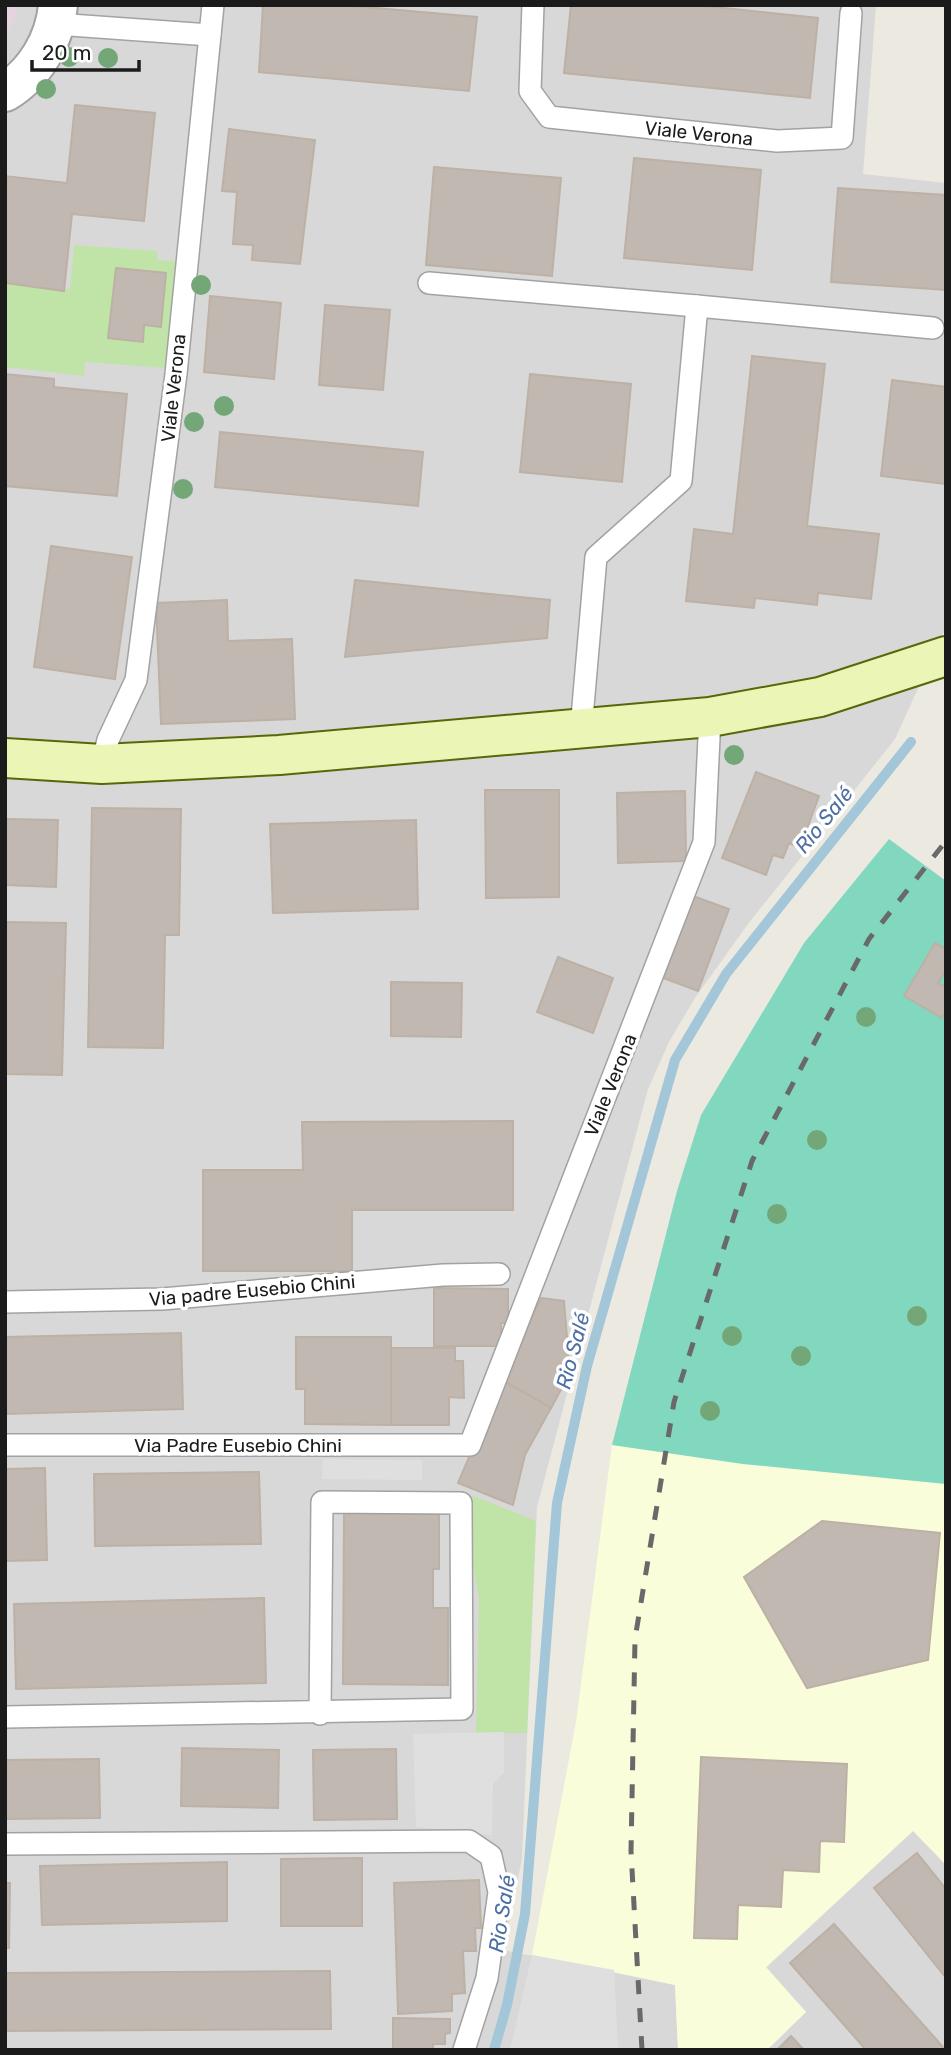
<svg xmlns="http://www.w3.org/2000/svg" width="951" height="2055" font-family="Rubik,sans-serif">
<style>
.residential{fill:#d9d8d8}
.industrial{fill:#e5d3e0}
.education{fill:#f9fdd9}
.grass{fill:#c0e4a8}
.pitch{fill:#82d8bf}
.parking{fill:#dfdfdf}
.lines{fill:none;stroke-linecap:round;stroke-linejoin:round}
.stream{stroke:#a3c6d8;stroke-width:10}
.building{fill:#c0b8b1;stroke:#bcb1a4;stroke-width:2}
.lane-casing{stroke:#a2a2a2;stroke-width:24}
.street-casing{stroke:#a2a2a2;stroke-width:42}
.secondary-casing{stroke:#55690a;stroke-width:42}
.lane{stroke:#fff;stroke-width:21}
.street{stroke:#fff;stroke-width:38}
.secondary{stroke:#ebf5b6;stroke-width:38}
.rail{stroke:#696969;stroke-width:5;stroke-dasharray:14 14;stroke-linecap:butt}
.tree{fill:#74a778}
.labels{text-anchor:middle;stroke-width:7;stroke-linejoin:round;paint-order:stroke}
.street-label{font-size:19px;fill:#1b1b1b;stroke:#fff}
.water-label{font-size:21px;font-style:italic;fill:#4e70a4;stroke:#fff}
</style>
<rect width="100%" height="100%" fill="#ece9e1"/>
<g class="residential">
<path d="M5 5H876L863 174 946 183V627L895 739 748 924 695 998 669 1042 648 1089 537 1507 522 1859 503 1950 675 1985 678 2050H5Z"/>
<path d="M914 1830 946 1865V2050H767L806 2012 766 1968Z"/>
</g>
<path class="industrial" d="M5 5H17L16 18 5 35Z"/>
<path class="education" d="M612 1445 743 1464 946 1484V1865L913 1831 766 1967 806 2012 767 2050H678L675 1985 532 1955 576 1722Z"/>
<g class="grass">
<path d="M74 245 157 251V260L175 261 166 368 85 362 84 376 5 367V283L70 289Z"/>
<path d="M471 1495 536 1521 527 1733H476L479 1599 472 1561Z"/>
</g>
<path class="pitch" d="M889 839 946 881V1484L743 1464 612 1445 677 1191 701 1115 804 943Z"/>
<g class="parking">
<path d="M323 1459 422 1460V1480L322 1479Z"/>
<path d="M504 1732V1772L493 1784 492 1835 416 1827 413 1734Z"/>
<path d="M532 1955 614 1970 618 2050H510Z"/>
</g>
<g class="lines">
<path class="stream" d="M494 2050 507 2005 525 1914 557 1503 587 1366 675 1060 726 974 911 742"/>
</g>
<g class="building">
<path d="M263 5H343L477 17 469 91 259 72Z"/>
<path d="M571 5H696L818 18 810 98 564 73Z"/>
<path d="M75 105 155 113 144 221 72 214 64 291 5 283V176L67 183Z"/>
<path d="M229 129 315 140 300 264 252 260 253 245 233 244 237 192 222 191Z"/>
<path d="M634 158 761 170 752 270 624 258Z"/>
<path d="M434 167 561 178 552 276 426 265Z"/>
<path d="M838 188 946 195V290L831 282Z"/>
<path d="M116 268 166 273 161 327 144 325 143 342 108 338Z"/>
<path d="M210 296 281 303 274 379 204 372Z"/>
<path d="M325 305 390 310 383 390 319 385Z"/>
<path d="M752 356 825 364 807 526 879 534 871 599 818 593 817 605 755 598 754 608 686 601 694 529 733 534Z"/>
<path d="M5 374 54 379V387L127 394 117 496 5 486Z"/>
<path d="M530 374 631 384 622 482 520 472Z"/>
<path d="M892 380 946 387V484L881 476Z"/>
<path d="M220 432 423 452 418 506 215 487Z"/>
<path d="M51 546 132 557 115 679 34 667Z"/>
<path d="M355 580 550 600 547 638 345 657Z"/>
<path d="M227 600 228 641 292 639 295 719 161 724 156 603Z"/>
<path d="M756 772 819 796 800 848 789 843 783 858 773 855 766 875 722 858Z"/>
<path d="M485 790H559V897L486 898Z"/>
<path d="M685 791 686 861 618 863 617 793Z"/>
<path d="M92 808 181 809 179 935H165L163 1048 88 1047Z"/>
<path d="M5 819 58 820 56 887 5 885Z"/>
<path d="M416 820 418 909 273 913 270 824Z"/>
<path d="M693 896 729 909 698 991 663 978Z"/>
<path d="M5 922 66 923 62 1075 5 1074Z"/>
<path d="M935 943 946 949V970L938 983 946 987V1011L942 1018 904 996Z"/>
<path d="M558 957 613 978 593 1033 537 1012Z"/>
<path d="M391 982 462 983 461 1037 391 1036Z"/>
<path d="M513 1121V1210H352V1271H203V1170H303L302 1122Z"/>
<path d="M434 1288 508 1289V1323H501V1346H434Z"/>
<path d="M541 1298 564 1301 570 1373 551 1408 502 1380Z"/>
<path d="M181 1333 183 1409 5 1414V1337Z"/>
<path d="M296 1337H391V1425L305 1424V1389H296Z"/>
<path d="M391 1348H455V1361H463L464 1398 449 1397V1425H391Z"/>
<path d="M502 1380 551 1408 525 1455 513 1505 458 1483Z"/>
<path d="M45 1468 47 1560 5 1561V1469Z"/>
<path d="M259 1472 261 1544 95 1546 94 1474Z"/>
<path d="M344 1513 439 1514V1569H433V1608H448V1685L343 1684Z"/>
<path d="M822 1521 940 1533 928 1660 807 1688 744 1577Z"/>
<path d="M264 1598 266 1683 16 1689 14 1604Z"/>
<path d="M182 1748 279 1750 278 1808 181 1806Z"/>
<path d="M396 1749 397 1819 314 1820 313 1750Z"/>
<path d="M701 1757 847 1764 844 1842 820 1841 819 1872 783 1870 781 1907 738 1905 737 1939 694 1938Z"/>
<path d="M99 1759 100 1818 5 1819V1760Z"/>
<path d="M917 1853 946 1889V1978L874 1888Z"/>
<path d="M362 1858V1926H281V1859Z"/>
<path d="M227 1862V1921L42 1925 40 1866Z"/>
<path d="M479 1880 481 1928H475L476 1951H463L465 1993 452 1994V2011L398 2014 394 1883Z"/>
<path d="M5 1883H10L9 1948H5Z"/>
<path d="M834 1924 943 2047 940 2050H866L790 1963Z"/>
<path d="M330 1971 331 2029 5 2031V1973Z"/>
<path d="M393 2018 450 2019V2033L445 2034V2044H433V2050H393Z"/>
<path d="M791 2036 804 2050H777Z"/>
</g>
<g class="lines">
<g class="lane-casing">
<g id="lane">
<path d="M533 5 530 91 549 117 777 141 842 138 851 13"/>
<path d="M56 24 210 35"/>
<path d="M429 283 697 306"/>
<path d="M581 729 596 557 681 481 697 306 933 328"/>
<path d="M102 764 108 740 136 680 176 374 213 5"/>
<path d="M5 1302 162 1299 443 1275 499 1274"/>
<path d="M5 1445H470L704 842 710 717"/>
<path d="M5 1717 462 1709 461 1503 322 1502 320 1714"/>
<path d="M5 1844 469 1841 491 1856 499 1892 487 1978 464 2050"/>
</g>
</g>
<g class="street-casing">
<path id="street" d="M5 92C35 74 55 40 58 5"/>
</g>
<g class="secondary-casing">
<path id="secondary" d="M5 758 102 764 279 755 710 717 820 697 946 656"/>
</g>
<use href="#lane" class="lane"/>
<use href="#street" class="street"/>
<use href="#secondary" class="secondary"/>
<path class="rail" d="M642 2050 631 1851 635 1639 674 1402 752 1161 869 939 946 841"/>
</g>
<g class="tree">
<circle cx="69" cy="57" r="10"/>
<circle cx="108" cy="58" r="10"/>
<circle cx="46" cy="89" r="10"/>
<circle cx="201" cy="285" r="10"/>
<circle cx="224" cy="406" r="10"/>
<circle cx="194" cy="422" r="10"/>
<circle cx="183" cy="489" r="10"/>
<circle cx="734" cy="755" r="10"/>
<circle cx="866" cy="1017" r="10"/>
<circle cx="817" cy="1140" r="10"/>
<circle cx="777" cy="1214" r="10"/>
<circle cx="917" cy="1316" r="10"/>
<circle cx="732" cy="1336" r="10"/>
<circle cx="801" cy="1356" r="10"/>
<circle cx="710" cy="1411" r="10"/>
</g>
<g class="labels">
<g class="street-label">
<text transform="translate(699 133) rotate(6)" y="7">Viale Verona</text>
<text transform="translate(173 388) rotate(-84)" y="7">Viale Verona</text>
<text transform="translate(610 1085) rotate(-68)" y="7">Viale Verona</text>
<text transform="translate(252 1290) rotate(-5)" y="7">Via padre Eusebio Chini</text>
<text x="238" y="1452">Via Padre Eusebio Chini</text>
</g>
<g class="water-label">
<text transform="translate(824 820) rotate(-51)" y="7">Rio Salé</text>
<text transform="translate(573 1351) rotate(-75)" y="7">Rio Salé</text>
<text transform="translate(502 1914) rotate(-81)" y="7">Rio Salé</text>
</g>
</g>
<rect width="951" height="2055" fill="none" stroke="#1b1b1b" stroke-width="14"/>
<path d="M32 60v10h107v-10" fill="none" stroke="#1b1b1b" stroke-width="3.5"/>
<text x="42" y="60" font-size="21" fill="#1b1b1b" stroke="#ffffff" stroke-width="5" paint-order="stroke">20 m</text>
</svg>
